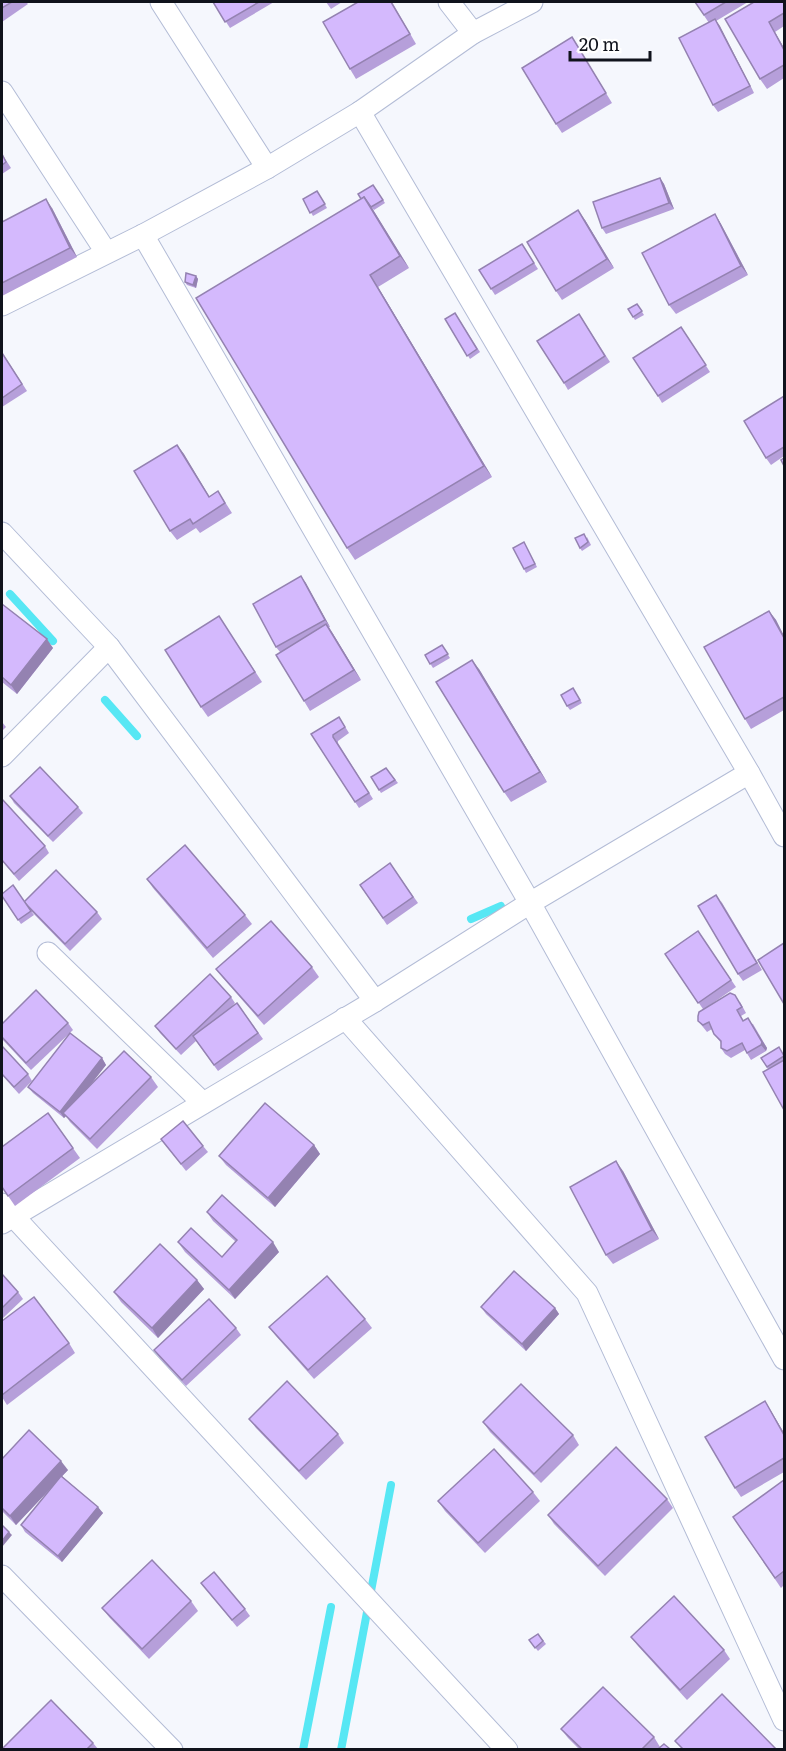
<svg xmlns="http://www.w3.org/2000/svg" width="786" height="1751" font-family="Literata,serif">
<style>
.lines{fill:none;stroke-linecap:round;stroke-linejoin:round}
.stream{stroke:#57e7f4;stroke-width:8}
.minor-casing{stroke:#b3bcd6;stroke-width:23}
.minor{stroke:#fff;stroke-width:21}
.wall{fill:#b69fda}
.shaded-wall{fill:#9482b1}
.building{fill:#d4b9fd;stroke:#9482b1;stroke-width:1.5}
</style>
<rect width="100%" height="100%" fill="#f5f7fd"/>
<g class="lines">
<g class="stream">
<path d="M10 594 53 641"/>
<path d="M105 700 137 736"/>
<path d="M471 919 501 906"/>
<path d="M303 1750 331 1607"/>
<path d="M341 1750 391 1485"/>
</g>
<g class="minor-casing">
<g id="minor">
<path d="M161 2 267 168"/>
<path d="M473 33 532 2"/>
<path d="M2 92 106 252"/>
<path d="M360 112 749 773"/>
<path d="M143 235 530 903 784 1359"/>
<path d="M2 305 143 235 267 168 360 112 473 33 449 2"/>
<path d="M2 533 109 647 375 1001"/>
<path d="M2 756 109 647"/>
<path d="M48 953 203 1103"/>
<path d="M345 1018 587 1293 784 1720"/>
<path d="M2 1204 507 1750"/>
<path d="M2 1223 375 1001 530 903 749 773 784 836"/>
<path d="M2 1576 172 1750"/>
</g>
</g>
<use href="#minor" class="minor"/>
</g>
<g class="wall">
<path d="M2 2H26L28 4 2 22Z"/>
<path d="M213 2H274L230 28Z"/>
<path d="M326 2H342L331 9Z"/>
<path d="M392 2 416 44 356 79 350 69Z"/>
<path d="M695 2H748L716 21 754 93 718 112 713 105 709 23Z"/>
<path d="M754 2H784V26L775 32 784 48V78L767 89 760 79Z"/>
<path d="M572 37 612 103 562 133 556 124Z"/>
<path d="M2 154 11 168 2 174Z"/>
<path d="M660 178 664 184 674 209 606 234 602 228Z"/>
<path d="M373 185 385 203 374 210 372 208 409 268 378 287 492 477 355 560 347 548 361 199Z"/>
<path d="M317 191 327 208 313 216 303 199Z"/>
<path d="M52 208 77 257 2 296V222Z"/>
<path d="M715 214 721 224 748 275 676 314 669 305Z"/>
<path d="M585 220 614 268 562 300 556 291Z"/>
<path d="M522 244 538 269 495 295 479 270Z"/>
<path d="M196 276 198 279 196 288 187 285 185 282Z"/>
<path d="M637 304 644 315 635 320 628 309Z"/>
<path d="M455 313 480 352 470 359 445 319Z"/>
<path d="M579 314 610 362 568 390 564 383Z"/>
<path d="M681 327 710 372 662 403 658 396Z"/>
<path d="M2 352 27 391 2 407Z"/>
<path d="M784 396V456L771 465 766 458Z"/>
<path d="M177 445 209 497 218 491 232 513 200 533 196 528 177 540 170 531Z"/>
<path d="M587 537 591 545 582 551 580 548Z"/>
<path d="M524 542 537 567 526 573 524 569Z"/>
<path d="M301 576 330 627H329L361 680 310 711 304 701 280 652 276 647Z"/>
<path d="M2 604 53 648 17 694 2 682Z"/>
<path d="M769 611 776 620 784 636V710L751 729 745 719Z"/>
<path d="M219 616 262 682 208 717 201 707Z"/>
<path d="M442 645 450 658 433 668 425 655Z"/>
<path d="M479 669 547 782 511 802 504 792Z"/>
<path d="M573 688 582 703 570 710 567 706Z"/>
<path d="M339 717 349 733 338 741V743L373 799 359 808 311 734Z"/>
<path d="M2 722 6 727 2 731Z"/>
<path d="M386 768 398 783 381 793 371 777Z"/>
<path d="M10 796 78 807 83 813 53 842 14 803Z"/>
<path d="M2 799 45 846 49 853 19 881 2 861Z"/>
<path d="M390 863 418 903 387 925 360 885Z"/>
<path d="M147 879 245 915 252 924 213 958 153 888Z"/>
<path d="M2 896 24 901 97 912 102 919 70 951 31 911 34 915 21 924Z"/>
<path d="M721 901 762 970 743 981 738 974Z"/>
<path d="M698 931 736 987 710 1005 740 1002 746 1013 741 1016 744 1021 753 1024 767 1048 766 1051 751 1060 745 1050 731 1058 725 1054 721 1048V1043L714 1034 712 1029 707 1032 703 1027 698 1021 703 1009 665 954Z"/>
<path d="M312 967 319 977 264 1025 223 978 216 969Z"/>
<path d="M231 997 235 1003 230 1009 237 1003 263 1039 218 1071 196 1041 181 1055 160 1033 155 1026Z"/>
<path d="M68 1023 73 1030 31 1070 2 1039V1024Z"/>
<path d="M2 1046 28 1074 32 1081 19 1094 2 1075Z"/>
<path d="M784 1056V1110L768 1069 761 1058Z"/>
<path d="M102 1058 106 1065 87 1089 151 1077 158 1087 97 1149 70 1122 66 1116 64 1118 33 1093 28 1087Z"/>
<path d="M48 1113 80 1158 15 1206 2 1187Z"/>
<path d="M161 1139 203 1146 208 1152 186 1171Z"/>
<path d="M314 1145 320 1154 275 1207 226 1165 219 1156Z"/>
<path d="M623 1171 659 1239 613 1264 606 1255Z"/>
<path d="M207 1212 279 1252 235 1299 185 1252 178 1242 222 1257 236 1242 213 1221Z"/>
<path d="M2 1274 18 1292 23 1299 2 1319Z"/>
<path d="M197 1280 204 1289 158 1338 121 1302 114 1292Z"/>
<path d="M481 1307 555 1308 559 1314 526 1351 486 1314Z"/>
<path d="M365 1319 372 1328 314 1379 276 1336 269 1327Z"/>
<path d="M2 1321 69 1343 75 1353 7 1405 2 1397Z"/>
<path d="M236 1328 241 1335 186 1386 159 1357 154 1350Z"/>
<path d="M765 1401 784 1433V1472L741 1497 735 1488Z"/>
<path d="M249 1419 338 1434 344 1443 306 1480 256 1428Z"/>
<path d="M483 1422 573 1435 579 1445 541 1483 490 1432Z"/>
<path d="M2 1459 68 1470 62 1476 103 1513 62 1562 25 1532 21 1525 51 1488 16 1525 2 1511Z"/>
<path d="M784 1480V1585L781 1588 733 1517Z"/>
<path d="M533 1492 540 1501 485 1553 445 1511 438 1501Z"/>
<path d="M667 1499 673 1508 605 1576 554 1524 548 1515Z"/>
<path d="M201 1583 245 1609 250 1616 237 1627Z"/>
<path d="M191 1601 198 1611 149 1659 109 1617 102 1608Z"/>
<path d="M538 1634 546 1644 538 1651 529 1640Z"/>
<path d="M631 1637 724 1650 730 1659 687 1700 638 1646Z"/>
<path d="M561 1729 654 1737 660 1747 658 1749H579L568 1738Z"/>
<path d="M93 1743 98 1749H2Z"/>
</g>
<g class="shaded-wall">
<path d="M715 19 720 26 754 93 750 86Z"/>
<path d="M769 22 784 48V50Z"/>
<path d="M660 178 664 184 674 209 669 203Z"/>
<path d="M364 197 372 208 409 268 400 256Z"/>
<path d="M46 199 52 208 77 257 70 248Z"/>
<path d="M578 210 585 220 614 268 607 259Z"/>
<path d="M715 214 721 224 748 275 741 266Z"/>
<path d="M370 275 378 287 492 477 484 466Z"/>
<path d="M196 276 198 279 196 288 193 285Z"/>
<path d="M177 445 184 454 215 506 209 497Z"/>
<path d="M301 576 306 583 330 627 325 620Z"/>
<path d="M769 611 776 620 784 636V638Z"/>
<path d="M326 624 333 634 361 680 354 670Z"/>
<path d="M47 639 53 648 17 694 11 685Z"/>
<path d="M472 660 479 669 547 782 540 772Z"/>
<path d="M748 1018 767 1048 766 1051 761 1045Z"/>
<path d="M102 1058 106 1065 66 1116 63 1113 66 1116 64 1118 60 1112Z"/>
<path d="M314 1145 320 1154 275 1207 268 1198Z"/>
<path d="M616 1161 623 1171 659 1239 652 1230Z"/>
<path d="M273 1242 279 1252 235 1299 229 1290Z"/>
<path d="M197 1280 204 1289 158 1338 152 1328Z"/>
<path d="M555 1308 559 1314 526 1351 522 1344Z"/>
<path d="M765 1401 784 1433V1435Z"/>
<path d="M61 1461 68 1470 16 1525 10 1516Z"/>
<path d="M98 1507 103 1513 62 1562 58 1556Z"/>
<path d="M9 1532 12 1535 2 1547V1541Z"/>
</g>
<g class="building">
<path d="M2 2H12L2 8Z"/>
<path d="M213 2H259L225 22Z"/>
<path d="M358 2H391L410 34 350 69 323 22Z"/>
<path d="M695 2H726L704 15Z"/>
<path d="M754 2H784V13L769 22 784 50V65L760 79 725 19Z"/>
<path d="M715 19 750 86 713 105 679 38Z"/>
<path d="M572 37 606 93 556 124 522 68Z"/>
<path d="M2 154 6 162 2 165Z"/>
<path d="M660 178 669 203 602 228 593 202Z"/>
<path d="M373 185 383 200 371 207 364 197 361 199 358 194Z"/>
<path d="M317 191 325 204 310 213 303 199Z"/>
<path d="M364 197 400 256 370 275 484 466 347 548 196 298Z"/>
<path d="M46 199 70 248 2 283V222Z"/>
<path d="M578 210 607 259 556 291 527 242Z"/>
<path d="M715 214 741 266 669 305 642 253Z"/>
<path d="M522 244 534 263 491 289 479 270Z"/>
<path d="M186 273 196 276 193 285 185 282Z"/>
<path d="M637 304 642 311 633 317 628 309Z"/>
<path d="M455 313 477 349 467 356 445 319Z"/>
<path d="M579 314 605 356 564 383 537 341Z"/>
<path d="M681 327 706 365 658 396 633 358Z"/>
<path d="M2 353 22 384 2 398Z"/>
<path d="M784 396V447L766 458 744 421Z"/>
<path d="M177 445 209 497 218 491 225 503 193 524 190 519 170 531 134 471Z"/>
<path d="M784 458V466L781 460Z"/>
<path d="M584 534 588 542 580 548 575 538Z"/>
<path d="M524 542 535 564 524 569 513 548Z"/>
<path d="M301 576 325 620 276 647 253 604Z"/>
<path d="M2 604 47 639 11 685 2 677Z"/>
<path d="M769 611 784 638V697L745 719 704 647Z"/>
<path d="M219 616 255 672 201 707 165 650Z"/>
<path d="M326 624 354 670 304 701 276 655Z"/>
<path d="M442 645 448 654 430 664 425 655Z"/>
<path d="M472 660 540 772 504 792 436 682Z"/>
<path d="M573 688 580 700 567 706 561 695Z"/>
<path d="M339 717 345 727 333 735V737L369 793 355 802 311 734Z"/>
<path d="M40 767 78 807 48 836 10 796Z"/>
<path d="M386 768 395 780 379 790 371 777Z"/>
<path d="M2 799 45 846 14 874 2 860Z"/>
<path d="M185 845 245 915 207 948 147 879Z"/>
<path d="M390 863 413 897 383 918 360 885Z"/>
<path d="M56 870 97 912 65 944 24 902Z"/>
<path d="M13 885 31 911 18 920 2 896V894Z"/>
<path d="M716 895 757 963 738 974 698 906Z"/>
<path d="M271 921 312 967 258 1016 216 969Z"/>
<path d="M698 931 731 980 698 1003 665 954Z"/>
<path d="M784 943V1004L758 960Z"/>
<path d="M210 974 231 997 176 1049 155 1026Z"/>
<path d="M36 990 68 1023 26 1063 2 1037V1024Z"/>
<path d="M730 993 735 995 742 1007 737 1010 743 1021 748 1018 762 1042 761 1045 747 1053 742 1043 727 1051 721 1048V1041L714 1034 709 1022 703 1025 698 1021V1016L699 1012Z"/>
<path d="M237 1003 258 1033 214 1065 193 1036Z"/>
<path d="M70 1033 102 1058 60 1112 28 1087Z"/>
<path d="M2 1046 28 1074 14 1087 2 1074Z"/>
<path d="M779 1047 784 1056 767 1067 761 1058Z"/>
<path d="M124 1051 151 1077 90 1139 63 1113Z"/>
<path d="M784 1060V1110L763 1072Z"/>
<path d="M265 1103 314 1145 268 1198 219 1156Z"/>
<path d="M48 1113 73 1148 8 1196 2 1187V1147Z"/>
<path d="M183 1121 203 1146 181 1164 161 1139Z"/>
<path d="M616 1161 652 1230 606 1255 570 1187Z"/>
<path d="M222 1195 273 1242 229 1290 178 1242 191 1228 222 1257 237 1240 207 1212Z"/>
<path d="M160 1244 197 1280 152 1328 114 1292Z"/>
<path d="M514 1271 555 1308 522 1344 481 1307Z"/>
<path d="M2 1274 18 1292 2 1308Z"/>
<path d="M327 1276 365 1319 308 1370 269 1327Z"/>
<path d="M34 1297 69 1343 2 1395V1321Z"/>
<path d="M209 1299 236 1328 182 1380 154 1350Z"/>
<path d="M287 1381 338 1434 299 1471 249 1419Z"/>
<path d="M521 1384 573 1435 534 1474 483 1422Z"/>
<path d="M765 1401 784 1435V1458L735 1488 705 1437Z"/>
<path d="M29 1430 61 1461 10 1516 2 1508V1459Z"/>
<path d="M616 1447 667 1499 598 1566 548 1515Z"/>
<path d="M494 1449 533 1492 478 1543 438 1501Z"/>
<path d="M61 1476 98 1507 58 1556 21 1525Z"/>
<path d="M784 1480V1571L775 1578 733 1517Z"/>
<path d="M2 1525 9 1532 2 1541Z"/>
<path d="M152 1560 191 1601 142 1649 102 1608Z"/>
<path d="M214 1572 245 1609 232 1620 201 1583Z"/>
<path d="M674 1596 724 1650 680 1690 631 1637Z"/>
<path d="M538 1634 543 1641 535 1648 529 1640Z"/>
<path d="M603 1687 654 1737 642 1749H582L561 1729Z"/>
<path d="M722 1694 776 1749H683L675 1741Z"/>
<path d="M51 1700 93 1743 87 1749H2Z"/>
<path d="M664 1744 670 1749H658Z"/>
</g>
<rect width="786" height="1751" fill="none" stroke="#10131c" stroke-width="6"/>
<path d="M570 51v9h80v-9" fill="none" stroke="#10131c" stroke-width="3"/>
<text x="579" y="51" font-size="18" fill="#10131c" stroke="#ffffff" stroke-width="4.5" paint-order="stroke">20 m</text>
</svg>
